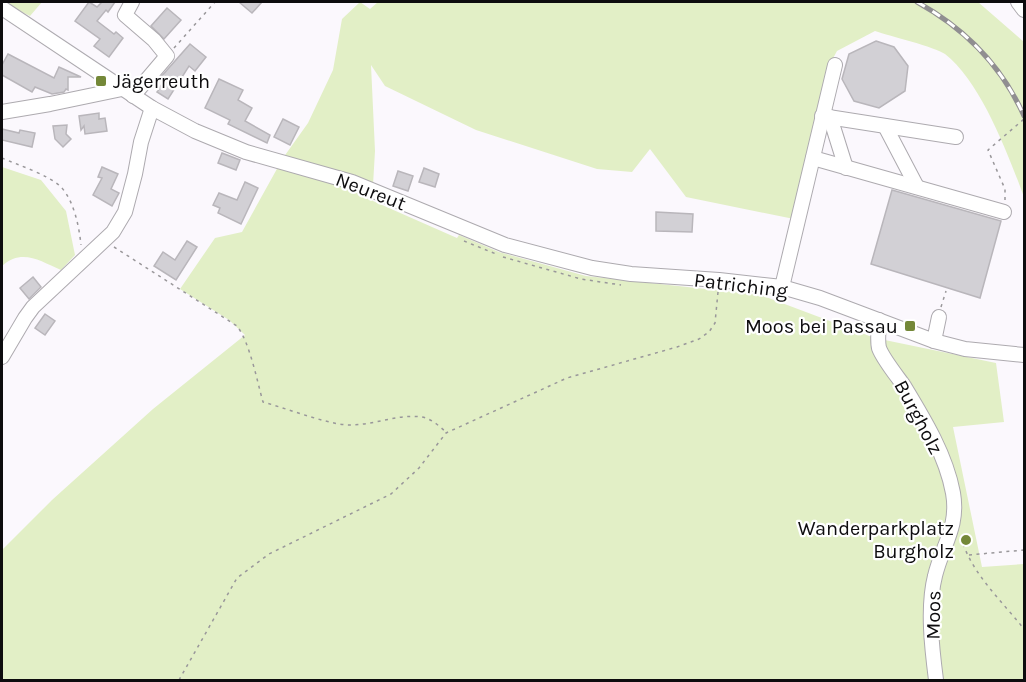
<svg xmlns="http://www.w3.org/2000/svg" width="1026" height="682" font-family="Karla,sans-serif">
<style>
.green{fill:#e2efc6}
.building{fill:#d2d0d5;stroke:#b9b6bb;stroke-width:1.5}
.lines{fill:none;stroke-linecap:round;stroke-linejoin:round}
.minor-casing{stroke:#adaaaf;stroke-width:16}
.path{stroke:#99979a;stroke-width:1.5;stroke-dasharray:3 4.5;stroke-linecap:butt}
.minor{stroke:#fff;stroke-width:14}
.rail-casing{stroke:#908e91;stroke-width:5}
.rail{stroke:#fff;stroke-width:3;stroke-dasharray:9;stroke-linecap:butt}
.poi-dot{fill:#748838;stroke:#fff;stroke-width:2}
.labels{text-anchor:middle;stroke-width:4.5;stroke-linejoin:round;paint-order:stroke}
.poi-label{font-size:20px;fill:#0d0c0e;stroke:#fff;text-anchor:end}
.street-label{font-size:20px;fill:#0d0c0e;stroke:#fff}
</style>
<rect width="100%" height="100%" fill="#fbf8fd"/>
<g class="green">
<path d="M2 2H42L30 16Z"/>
<path d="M360 2 370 9 378 2H978L1024 42V197C1008 154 981 82 945 54 935 47 890 36 875 31L837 51 831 62 794 219 686 197 650 149 632 172 597 169 476 130 385 86 371 65 375 151 373 185 283 158 308 123 333 70 342 19Z"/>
<path d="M2 167 41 180 66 211 75 255 61 270C40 261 22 248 2 266Z"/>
<path d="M278 167 370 195 373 201 457 238 459 235 499 252 586 276 761 295 875 338 996 363 1004 422 953 427 982 567 1024 564V680H2V550L52 500 153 409 245 335 229 320 180 289 215 238 242 232Z"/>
</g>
<g class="building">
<path d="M89 2 97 7 102 2H115L108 12 106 10 97 21 114 34 116 32 123 38 109 57 94 46 100 39 75 21Z"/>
<path d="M239 2H262L252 13Z"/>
<path d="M167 8 181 20 164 39 151 26Z"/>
<path d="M876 41 894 47 908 66 905 91 879 108 854 101 842 79 849 54Z"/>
<path d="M190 44 206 57 195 71 189 66 168 99 157 92 164 81 160 78Z"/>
<path d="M8 54 54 78 59 67 81 77H68V90L66 89 64 92 52 94 35 87 32 92 2 75V65Z"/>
<path d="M219 79 243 90 238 100 252 108 245 121 270 135 267 143 228 124 230 120 205 108Z"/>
<path d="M99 113V119L105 118 107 131 85 134 84 126 81 130 79 116Z"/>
<path d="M283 119 299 127 290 145 274 137Z"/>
<path d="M67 125 66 134 71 139 63 147 55 139 53 126Z"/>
<path d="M2 129 19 133 20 130 35 133 32 147 2 140Z"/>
<path d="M222 153 240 160 236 170 218 163Z"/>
<path d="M102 167 118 174 111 189 119 193 112 206 93 195 102 178 98 177Z"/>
<path d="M424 168 439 174 435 187 419 182Z"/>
<path d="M398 171 413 176 408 191 393 186Z"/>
<path d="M245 182 258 188 241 224 218 213 220 208 213 205 219 193 237 200Z"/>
<path d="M892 190 1001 221 980 298 871 264Z"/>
<path d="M656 212 693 214 692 232 656 231Z"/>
<path d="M187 241 197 247 176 280 154 266 163 252 175 260Z"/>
<path d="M33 277 41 287 29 299 20 288Z"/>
<path d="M45 314 55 321 45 335 35 328Z"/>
</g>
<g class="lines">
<g class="minor-casing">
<g id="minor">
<path d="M132 2 125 15 154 40 167 56 133 96"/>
<path d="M1018 2 1024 10"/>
<path d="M2 8 152 108 195 131 246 152 352 182 505 245 592 268 631 274 719 280 782 287 820 298 934 341 965 349 1024 355"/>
<path d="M2 112 50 104 122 89"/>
<path d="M822 116 956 137"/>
<path d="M830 117 846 168"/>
<path d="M885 126 917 187"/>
<path d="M813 158 1004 212"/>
<path d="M782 287 835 65"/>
<path d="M879 320C879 328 877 340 879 348 883 359 897 376 904 386 924 419 946 455 953 493 959 527 942 546 935 576 927 607 932 649 936 680"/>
<path d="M934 341 939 317"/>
<path d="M2 357 25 318 33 307 113 232 125 212 135 174 141 142 152 108"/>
</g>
</g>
<g class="path">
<path d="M174 48 215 2"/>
<path d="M2 158C18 165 49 175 61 187 74 201 79 226 81 245"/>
<path d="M1005 200V189L988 150 1024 119"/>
<path d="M464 241 496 254"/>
<path d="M114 247 237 326C250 343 257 381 263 402 288 409 313 419 339 424 367 429 395 413 422 417 432 419 439 426 446 432"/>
<path d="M503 257 581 279 621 285"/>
<path d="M941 307 946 291"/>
<path d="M961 537C970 572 1002 601 1024 629"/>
<path d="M969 555 1024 550"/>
<path d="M179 680 237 578 269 554 391 494 419 468 446 433 567 378 677 347 699 339 709 332 715 323 718 292"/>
</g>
<use href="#minor" class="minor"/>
<g class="rail-casing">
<path id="rail" d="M917 2C964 28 1002 66 1024 116"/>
</g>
<use href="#rail" class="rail"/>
</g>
<g class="poi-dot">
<rect x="95" y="75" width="12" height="12" rx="3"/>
<rect x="904" y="320" width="12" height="12" rx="3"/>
<circle cx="966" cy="540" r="6"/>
</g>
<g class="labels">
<g class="poi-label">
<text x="113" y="88" text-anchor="start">Jägerreuth</text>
<text x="898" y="333">Moos bei Passau</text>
<text x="954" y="535">Wanderparkplatz<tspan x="954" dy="23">Burgholz</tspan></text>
</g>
<g class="street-label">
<text transform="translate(371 191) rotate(21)" y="7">Neureut</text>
<text transform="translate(741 285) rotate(7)" y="7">Patriching</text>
<text transform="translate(919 417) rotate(62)" y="7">Burgholz</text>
<text transform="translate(933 615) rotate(-89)" y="7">Moos</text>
</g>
</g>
<rect width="1026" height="682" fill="none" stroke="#0d0c0e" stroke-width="6"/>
</svg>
